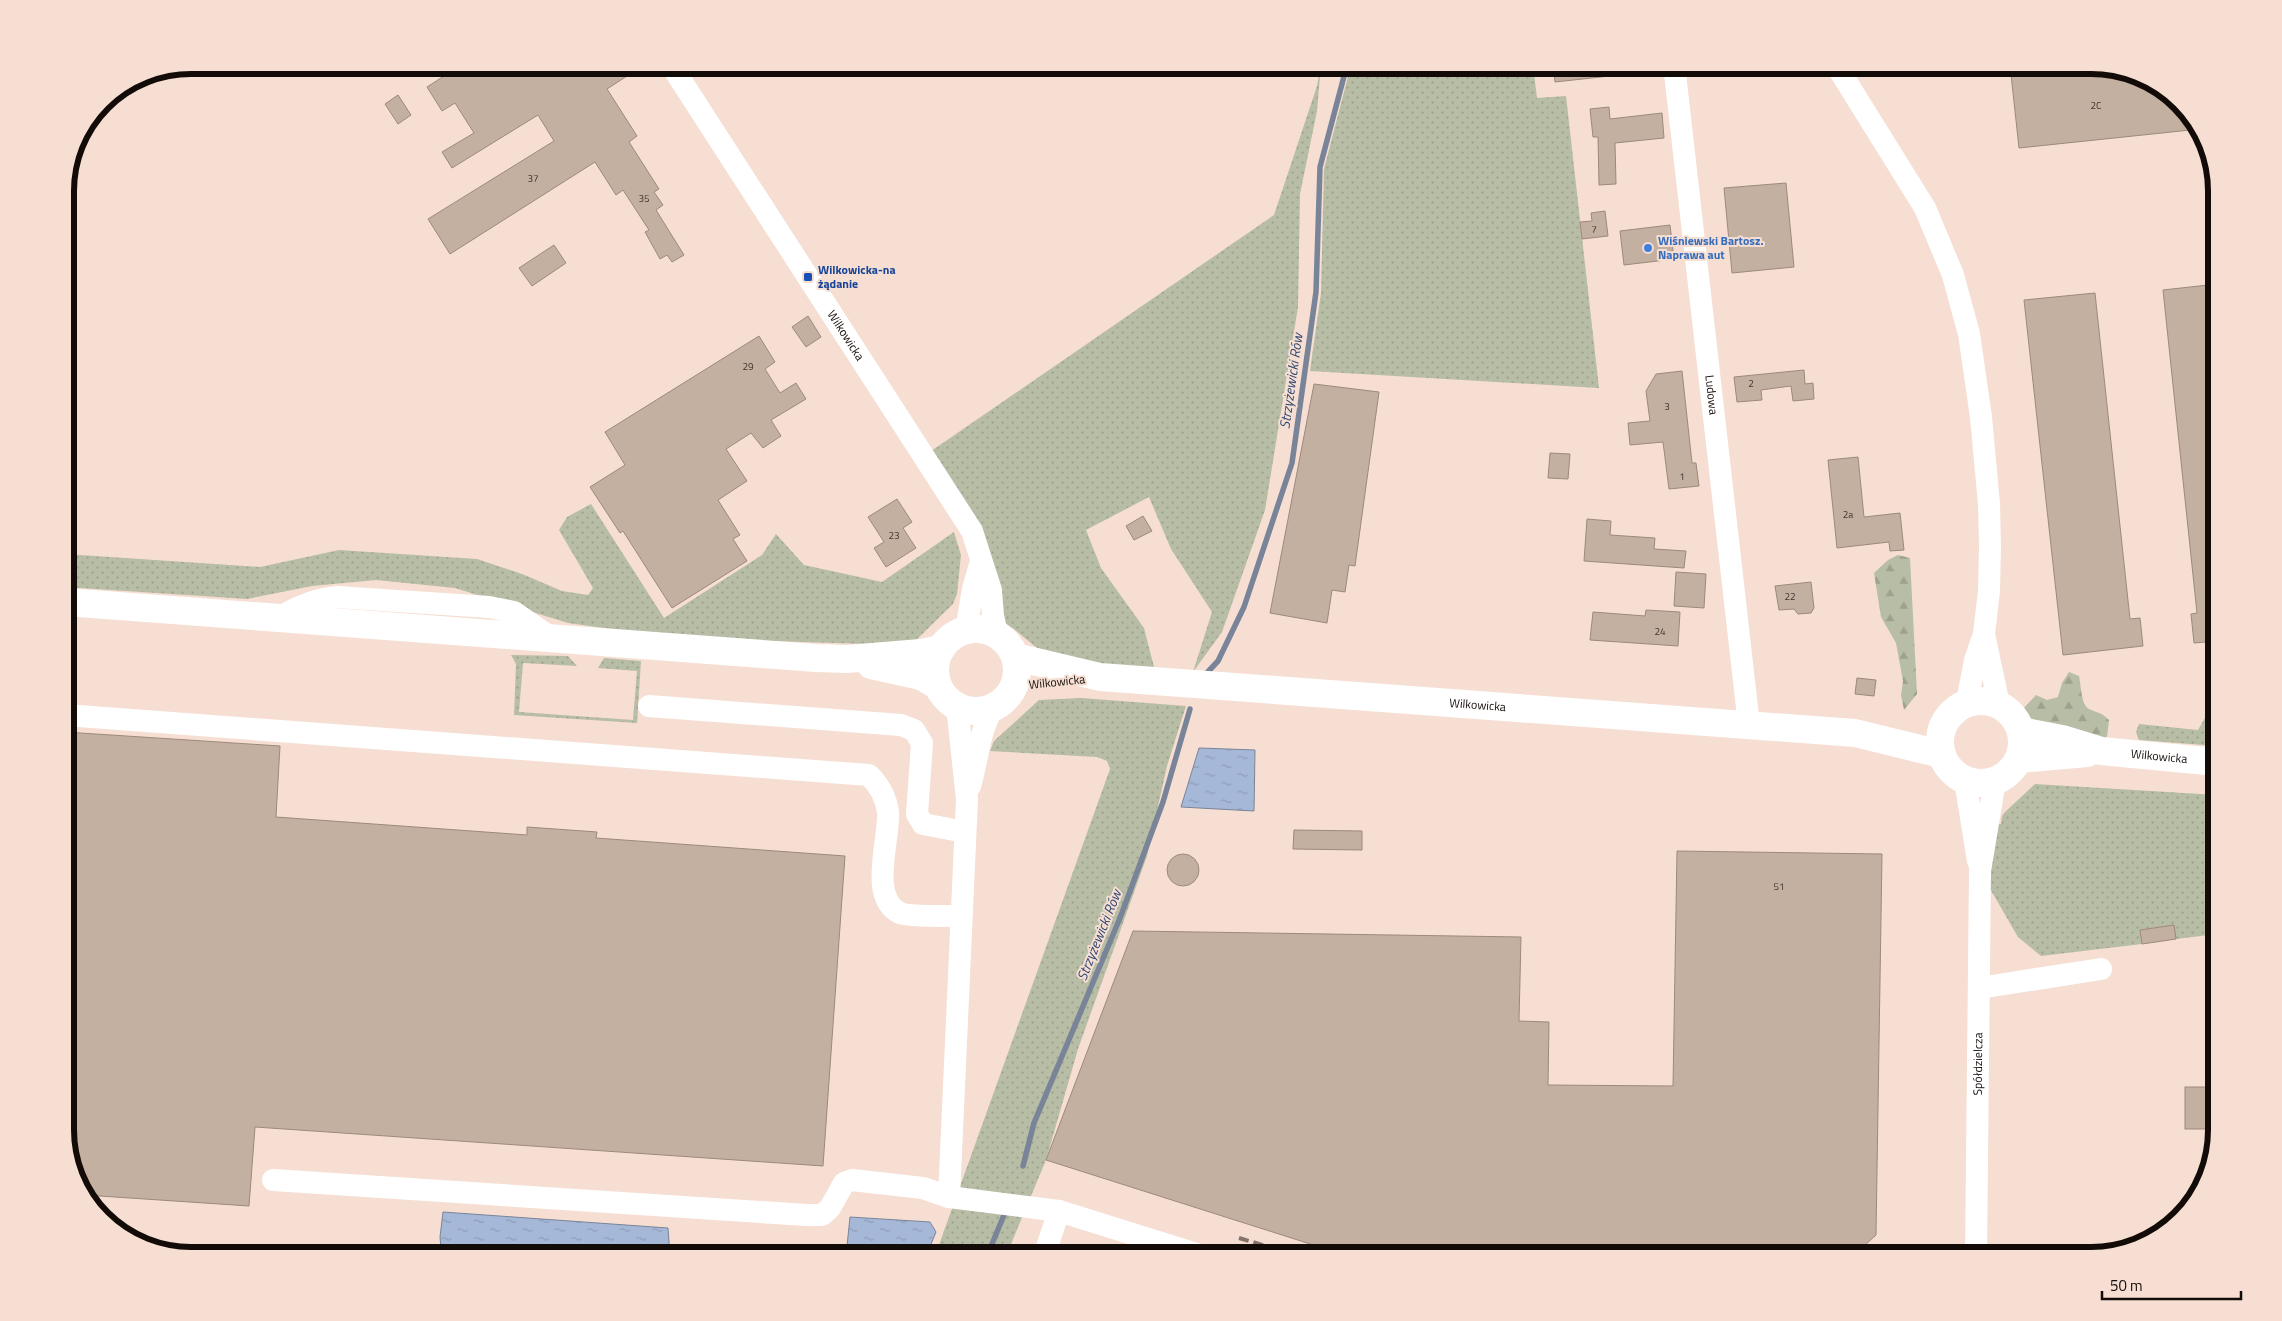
<svg xmlns="http://www.w3.org/2000/svg" width="2282" height="1321" font-family="'Titillium Web',sans-serif">
<style>
.grass{fill:url(#grass-dots)}
.forest{fill:url(#forest-firs)}
.water{fill:url(#water-ripples);stroke:#7a8499}
.lines{fill:none;stroke-linecap:round;stroke-linejoin:round}
.stream{stroke:#7a8499;stroke-width:5.5}
.building{fill:#c4b0a1;stroke:#9d897c}
.minor{stroke:#fff;stroke-width:22}
.major{stroke:#fff;stroke-width:28}
.rail{stroke:#83736b;stroke-width:4;stroke-dasharray:10 5;stroke-linecap:butt}
.shop-dot{fill:#3f7fe0;stroke:#f6ded2;stroke-width:2}
.transit-dot{fill:#1a4fb4;stroke:#f6ded2;stroke-width:2}
.labels{text-anchor:middle;stroke-width:4;stroke-linejoin:round;paint-order:stroke}
.number-label{font-size:10px;fill:#3f342e}
.shop-label{font-size:12px;font-weight:bold;fill:#366cbe;stroke:#f6ded2;text-anchor:start}
.transit-label{font-size:12px;font-weight:bold;fill:#164399;stroke:#f6ded2;text-anchor:start}
.street-label{font-size:12px;fill:#130b07;stroke:#f6ded2}
.water-label{font-size:14px;font-style:italic;fill:#2d4771;stroke:#f6ded2}
.rim{fill:none;stroke:#130b07;stroke-width:6}
</style>
<defs>
<pattern id="grass-dots" width="8" height="8" patternUnits="userSpaceOnUse" patternTransform="scale(1.25)"><rect width="8" height="8" fill="#b8bda5"/><path d="M2 2h.1M6 6h.1" fill="none" stroke="#9da18d" stroke-width="1.8" stroke-linecap="round"/></pattern>
<pattern id="forest-firs" width="22" height="20" patternUnits="userSpaceOnUse" patternTransform="scale(1.25)"><rect width="22" height="20" fill="#b8bda5"/><path d="M5 1l3.5 6h-7zM16 11l3.5 6h-7z" fill="#9da18d"/></pattern>
<pattern id="water-ripples" width="26" height="14" patternUnits="userSpaceOnUse" patternTransform="scale(1.25)"><rect width="26" height="14" fill="#a6b8d7"/><path d="M2 4q2-2 4 0t4 0M15 11q2-2 4 0t4 0" fill="none" stroke="#8e9db7"/></pattern>
</defs>
<rect width="100%" height="100%" fill="#f6ded2"/>
<g class="grass">
<path d="M1321 65 1317 111 1300 194 1298 307 1265 510 1222 632 1193 672 1212 612 1171 549 1149 497 1086 530 1101 568 1144 628 1154 667 1081 664 1042 652 1014 629 993 616 991 590 924 456 1274 215 1317 86Z"/>
<path d="M1351 65H1533L1537 98 1566 96 1599 388 1310 371 1321 293 1324 169Z"/>
<path d="M591 504 664 618 762 555 776 534 804 565 882 582 954 532 961 555 957 594 953 604 916 640 901 645 676 638 568 623 455 588 376 580 312 586 247 599 65 587V554L260 567 339 550 477 559 522 574 562 591 588 595 593 588 559 530 567 517Z"/>
<path d="M511 655 568 656 577 666 523 663 519 712 633 720 637 671 598 668 604 658 641 661 637 723 514 715 516 664Z"/>
<path d="M2217 697V746L2139 740 2136 732 2139 724 2198 730Z"/>
<path d="M1081 698 1186 706 1167 766 1147 856 1078 1049 1046 1160 1006 1256H935L1110 769 1107 761 1097 757 990 751 994 741 1039 700Z"/>
<path d="M2035 784 2217 795V934L2176 939 2174 925 2140 930 2142 944 2041 956 2018 937 1989 887 1994 824H2001L2002 816 2005 812Z"/>
</g>
<g class="forest">
<path d="M1898 555 1910 558 1917 694 1904 710 1901 695 1903 681 1896 643 1881 617 1874 573 1888 560Z"/>
<path d="M2069 672 2079 676C2081 685 2081 705 2089 709 2099 714 2100 711 2109 720L2107 737 2100 739 2018 720 2021 711 2036 695 2047 700 2058 697 2062 683Z"/>
</g>
<g class="water">
<path d="M1199 748 1255 750 1254 811 1181 807Z"/>
<path d="M443 1212 668 1228 670 1256H529L441 1249 440 1237Z"/>
<path d="M850 1217 930 1222 936 1232 926 1256H846Z"/>
</g>
<g class="lines">
<g class="stream">
<path d="M1204 676 1218 661 1244 607 1292 463 1316 292 1320 167 1347 65"/>
<path d="M1023 1166 1034 1123 1120 918 1163 802 1190 709"/>
<path d="M987 1256 1004 1215"/>
</g>
</g>
<g class="building">
<path d="M461 65H644L607 89 637 136 629 142 659 189 654 192 663 205 656 210 684 255 672 262 667 255 660 259 645 232 649 230 623 190 616 195 595 162 450 254 428 219 554 141 538 115 452 168 442 152 474 133 455 103 442 111 427 87Z"/>
<path d="M1553 65H1618L1619 75 1555 82Z"/>
<path d="M2010 65H2091L2154 82 2200 129 2019 148Z"/>
<path d="M398 95 411 115 398 124 385 104Z"/>
<path d="M1609 107 1610 119 1662 113 1664 138 1615 143 1616 184 1599 185 1598 137H1593L1590 109Z"/>
<path d="M1786 183 1794 267 1732 273 1724 188Z"/>
<path d="M1605 211 1608 236 1582 239 1580 222 1592 221 1591 213Z"/>
<path d="M1670 225 1674 259 1624 265 1620 231Z"/>
<path d="M554 245 566 263 532 286 519 268Z"/>
<path d="M2217 284V641L2194 643 2191 614 2197 613 2163 290Z"/>
<path d="M2095 293 2130 619 2140 618 2143 646 2063 655 2024 300Z"/>
<path d="M808 316 821 337 806 347 792 327Z"/>
<path d="M759 336 775 362 765 369 780 393 796 383 806 399 771 420 781 436 763 448 751 433 726 449 747 481 718 500 740 535 733 539 747 561 672 608 623 531 620 533 590 487 625 465 605 432Z"/>
<path d="M1804 370 1805 384 1813 383 1814 399 1793 401 1791 386 1761 390 1762 400 1737 402 1734 377Z"/>
<path d="M1682 371 1692 463H1696L1699 486 1669 489 1663 442 1630 445 1628 423 1650 421 1646 391 1656 374Z"/>
<path d="M1314 384 1379 392 1355 566 1349 565 1345 592 1332 590 1327 623 1270 613Z"/>
<path d="M1550 453 1570 454 1568 479 1548 478Z"/>
<path d="M1858 457 1864 517 1900 513 1904 550 1890 551 1889 542 1837 548 1828 460Z"/>
<path d="M897 499 912 522 903 528 916 548 886 567 874 548 884 542 868 517Z"/>
<path d="M1143 516 1152 531 1134 540 1126 526Z"/>
<path d="M1587 519 1611 521 1610 535 1655 538 1654 549 1686 551 1684 568 1584 561Z"/>
<path d="M1676 572 1706 574 1704 608 1674 606Z"/>
<path d="M1811 582 1814 608 1811 613 1798 614 1794 609 1779 610 1775 586Z"/>
<path d="M1646 610 1680 612 1678 646 1590 640 1593 612 1645 616Z"/>
<path d="M1857 678 1876 680 1874 696 1855 694Z"/>
<path d="M65 732 280 746 276 817 527 835V827L597 832 596 838 845 856 823 1166 255 1127 249 1206 85 1195 65 1138Z"/>
<path d="M1294 830 1362 831V850L1293 849Z"/>
<path d="M1677 851 1882 854 1876 1235 1865 1245 1875 1256H1348L1046 1160 1133 931 1521 937 1519 1021 1549 1022 1548 1085 1673 1086Z"/>
<circle cx="1183" cy="870" r="16"/>
<path d="M2174 925 2176 939 2142 944 2140 930Z"/>
<rect x="2185" y="1087" width="32" height="42"/>
</g>
<g class="lines">
<g class="minor">
<path id="s1" d="M671 65 972 531 991 590 993 616 997 634"/>
<path id="s2" d="M1674 65 1749 725"/>
<path d="M1836 65 1925 208 1953 275 1969 334 1981 417 1989 504 1990 546 1989 591 1984 634 1975 660 1967 702"/>
<path d="M279 618C298 606 315 599 337 597L489 607 514 612 553 639"/>
<path d="M966 630 973 589 981 561"/>
<path d="M1984 634 1999 705"/>
<path d="M649 706 901 725 914 730 922 743 917 814 923 824 965 832"/>
<path d="M65 715 869 775C879 785 886 797 888 812 890 839 868 898 900 913 909 917 949 916 961 916"/>
<path d="M1965 780 1978 861"/>
<path d="M970 786C978 759 979 731 993 708"/>
<path d="M1979 988 2101 969"/>
<path d="M273 1180 806 1215H822L830 1208 844 1183 852 1180 923 1188 949 1197 967 799 957 706"/>
<path d="M949 1197 1059 1211"/>
<path d="M1044 1256 1059 1211 1203 1256"/>
<path id="s3" d="M1976 1256 1980 871 1995 781"/>
</g>
<g class="major">
<path d="M65 602 816 658 847 659 921 653 941 649"/>
<circle cx="976" cy="670" r="41"/>
<path id="s4" d="M1016 657 1100 677 1855 733 1941 754"/>
<path d="M871 665 921 676 938 686"/>
<circle cx="1981" cy="742" r="41"/>
<path id="s5" d="M2021 731 2062 739 2101 751 2217 762"/>
<path d="M2019 759 2087 753"/>
</g>
<g class="rail">
<path d="M1239 1238 1300 1256"/>
<path d="M1102 1248 1130 1256"/>
</g>
</g>
<circle class="shop-dot" cx="1648" cy="248" r="5"/>
<rect class="transit-dot" x="803" y="272" width="10" height="10" rx="2.5"/>
<g class="labels">
<g class="number-label">
<text x="2096" y="109">2C</text>
<text x="533" y="182">37</text>
<text x="644" y="202">35</text>
<text x="1594" y="233">7</text>
<text x="748" y="370">29</text>
<text x="1751" y="387">2</text>
<text x="1667" y="410">3</text>
<text x="1682" y="480">1</text>
<text x="1848" y="518">2a</text>
<text x="894" y="539">23</text>
<text x="1790" y="600">22</text>
<text x="1660" y="635">24</text>
<text x="1779" y="890">51</text>
</g>
<g class="shop-label">
<text x="1658" y="245">Wiśniewski Bartosz.<tspan x="1658" dy="14">Naprawa aut</tspan></text>
</g>
<g class="transit-label">
<text x="818" y="274">Wilkowicka-na<tspan x="818" dy="14">żądanie</tspan></text>
</g>
<g class="street-label">
<text dy="4" stroke="none"><textPath href="#s1" startOffset="322">Wilkowicka</textPath></text>
<text dy="4" stroke="none"><textPath href="#s2" startOffset="332">Ludowa</textPath></text>
<text transform="translate(1057 682) rotate(-6)" y="4">Wilkowicka</text>
<text dy="4" stroke="none"><textPath href="#s4" startOffset="465">Wilkowicka</textPath></text>
<text dy="4" stroke="none"><textPath href="#s5" startOffset="141">Wilkowicka</textPath></text>
<text dy="4" stroke="none"><textPath href="#s3" startOffset="192">Spółdzielcza</textPath></text>
</g>
<g class="water-label">
<text transform="translate(1291 381) rotate(-82)" y="5">Strzyżewicki Rów</text>
<text transform="translate(1099 935) rotate(-68)" y="5">Strzyżewicki Rów</text>
</g>
</g>
<path d="M0 0H2282V1321H0ZM191 74H2091A117 117 0 0 1 2208 191V1130A117 117 0 0 1 2091 1247H191A117 117 0 0 1 74 1130V191A117 117 0 0 1 191 74Z" fill="#f6ded2" fill-rule="evenodd"/>
<path class="rim" d="M191 74H2091A117 117 0 0 1 2208 191V1130A117 117 0 0 1 2091 1247H191A117 117 0 0 1 74 1130V191A117 117 0 0 1 191 74Z"/>
<path d="M2102 1291v8h139v-8" fill="none" stroke="#130b07" stroke-width="2.5"/>
<text x="2110" y="1291" font-size="15" fill="#130b07" stroke="#f6ded2" stroke-width="4" paint-order="stroke">50 m</text>
</svg>
